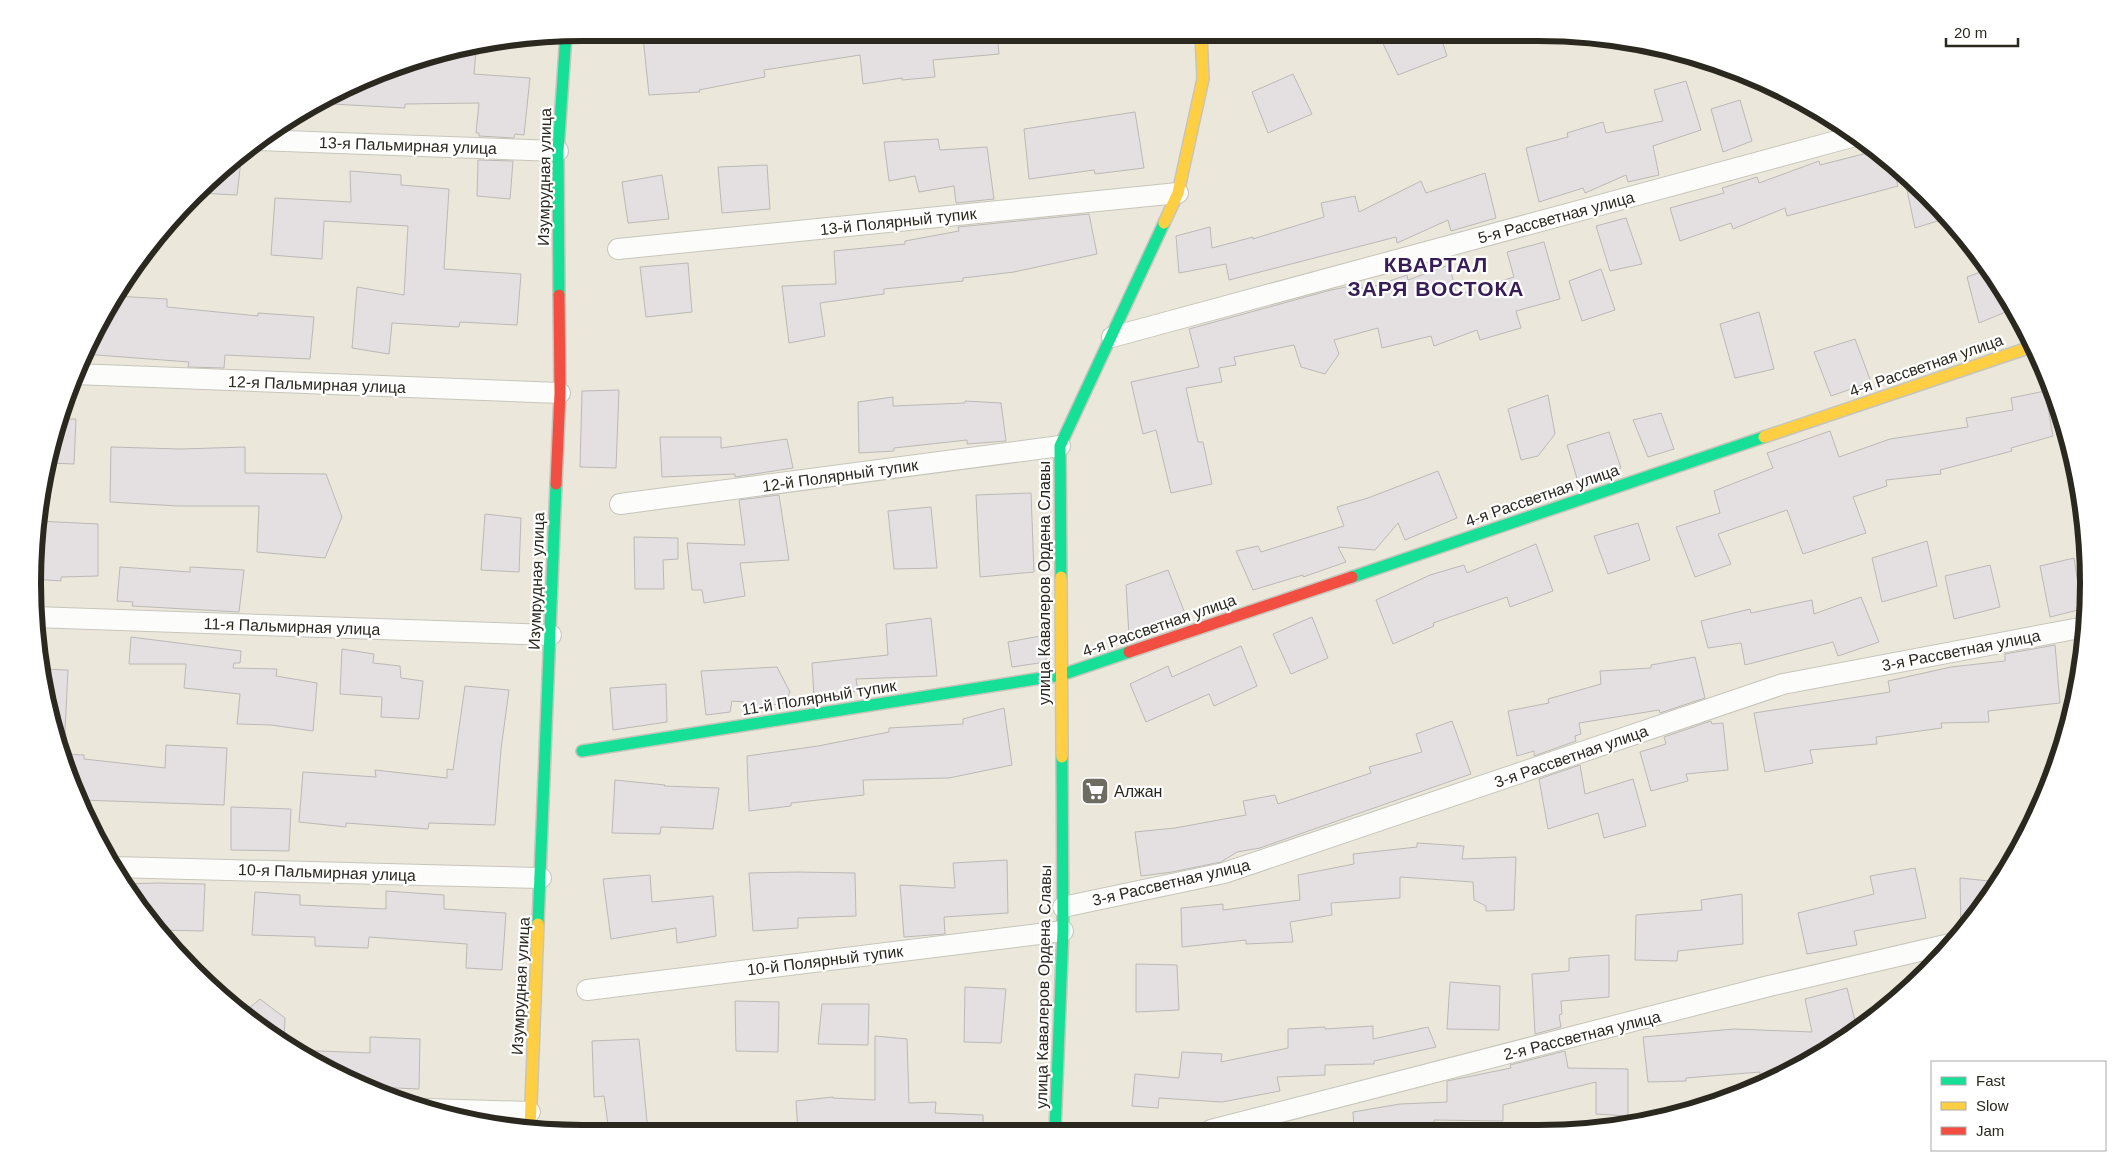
<svg xmlns="http://www.w3.org/2000/svg" width="2121" height="1166" font-family="Helvetica,sans-serif">
<style>
.building{fill:#e4e0e2;stroke:#bbb8b6}
.lines{fill:none;stroke-linecap:round;stroke-linejoin:round}
.street-casing{stroke:#c7c5bb;stroke-width:22}
.fast-casing{stroke:#c7c5bb;stroke-width:14}
.slow-casing{stroke:#c7c5bb;stroke-width:14}
.jam-casing{stroke:#c7c5bb;stroke-width:14}
.street{stroke:#fcfcfa;stroke-width:20}
.fast{stroke:#16e098;stroke-width:11}
.slow{stroke:#ffcf43;stroke-width:11}
.jam{stroke:#f24e42;stroke-width:11}
.labels{text-anchor:middle;stroke-width:4.5;stroke-linejoin:round;paint-order:stroke}
.street-label{font-size:16px;fill:#2a281f;stroke:#fff}
.poi-label{font-size:16px;fill:#2a281f;stroke:#fff;text-anchor:start}
.district-label{font-size:21px;font-weight:bold;letter-spacing:1px;fill:#371d56;stroke:#fff}
.rim{fill:none;stroke:#2a281f;stroke-width:6}
</style>
<rect width="100%" height="100%" fill="#ebe8db"/>
<g class="building">
<path d="M721 33H997L999 54 933 60 935 77 902 80V78L863 84 860 55 764 70 765 77 699 90 700 92 649 95 643 37Z"/>
<path d="M1378 33 1440 34 1447 56 1398 75Z"/>
<path d="M445 51H476L474 74 530 78 524 135 515 134 514 138 479 136V133H476L479 103 405 104V108L314 103 406 62Z"/>
<path d="M1293 74 1312 114 1268 133 1252 92Z"/>
<path d="M1686 81 1701 130 1653 146 1659 175 1628 182 1626 175 1585 193 1583 188 1539 202 1526 148 1568 137 1567 133 1603 122 1606 133 1663 121 1654 90Z"/>
<path d="M1740 100 1752 141 1723 152 1711 109Z"/>
<path d="M1135 112 1144 168 1095 174 1094 170 1029 179 1024 129Z"/>
<path d="M938 139 940 150 987 147 994 199 956 203 954 186 919 192 915 176 889 181 884 142Z"/>
<path d="M1875 151 1892 163 1898 186 1787 216 1785 208 1733 229 1731 223 1680 241 1670 208 1724 193 1722 188 1757 177 1759 183 1819 161 1820 165Z"/>
<path d="M242 152 237 195 198 193 225 167Z"/>
<path d="M478 160 513 161 510 199 477 196Z"/>
<path d="M767 165 770 209 722 213 718 167Z"/>
<path d="M350 171 401 175V185L449 189 444 269 521 274 517 325 460 322 459 327 392 323 389 354 352 348 357 287 404 295 408 226 324 221 322 259 271 255 275 198 351 202Z"/>
<path d="M1903 171 1916 185 1947 218 1915 228Z"/>
<path d="M1485 173 1496 218 1451 231 1448 220 1397 243 1396 237 1229 280 1226 264 1179 273 1176 236 1210 227 1212 248 1253 237V239L1324 217 1321 203 1355 196 1359 212 1421 181 1426 193Z"/>
<path d="M662 175 669 219 628 223 622 182Z"/>
<path d="M1089 214 1097 254 1014 272 963 278V281L884 289V294L820 303 825 336 789 343 782 286 836 284 834 251 905 244V241L959 231 958 227Z"/>
<path d="M1626 218 1642 264 1610 271 1596 226Z"/>
<path d="M1544 242 1560 299 1516 311 1521 328 1480 340 1477 330 1434 346 1431 336 1382 348 1378 328 1334 340 1339 354 1325 374 1301 367 1294 345 1234 357 1236 365 1219 368 1222 382 1186 388 1198 442H1203L1212 484 1171 493 1156 430 1143 434 1131 382 1199 367 1189 329 1331 290 1361 284 1363 290 1407 275 1408 280 1449 265 1457 295 1514 277 1507 252Z"/>
<path d="M688 263 692 312 646 317 640 267Z"/>
<path d="M1601 269 1615 310 1582 321 1569 281Z"/>
<path d="M1988 269 2013 309 1979 323 1967 277Z"/>
<path d="M115 296 167 299V307L258 316V313L314 317 310 359 225 355 224 368 188 367 189 362 84 354Z"/>
<path d="M1759 312 1774 369 1735 378 1720 324Z"/>
<path d="M1855 339 1871 382 1831 396 1814 352Z"/>
<path d="M619 390 616 468 580 467 582 391Z"/>
<path d="M2045 391 2053 436 2011 448 2012 451 1940 470 1941 474 1886 480 1887 486 1853 497 1866 533 1803 554 1787 510 1718 534 1731 564 1695 577 1676 527 1720 513 1714 491 1773 468 1767 453 1830 431 1839 457 1890 439 1968 427 1966 418 2013 410 2011 398Z"/>
<path d="M1548 395 1555 434 1538 456 1521 460 1508 409Z"/>
<path d="M893 397V406L965 403V401L1001 403 1006 441 967 444V440L894 448V451L859 453 858 402Z"/>
<path d="M1661 413 1674 449 1648 457 1633 420Z"/>
<path d="M59 419H76L74 464 48 463 51 441Z"/>
<path d="M1609 432 1621 468 1578 482 1567 445Z"/>
<path d="M660 437H721V448L787 439 793 468 735 477V474L662 477Z"/>
<path d="M111 447 181 449 245 447V473L326 474 342 517 325 558 257 552 259 506H178L110 502Z"/>
<path d="M1438 471 1457 518 1405 540 1398 523 1375 550 1338 547 1346 562 1303 577V575L1253 590 1236 551 1258 546 1261 552 1344 526 1337 507 1368 498Z"/>
<path d="M1031 493 1034 572 980 577 976 495Z"/>
<path d="M779 495 789 560 740 563 745 596 704 603 702 590H692L687 543 745 545 739 500Z"/>
<path d="M931 507 937 568 894 569 888 511Z"/>
<path d="M485 514 521 518 519 572 481 570Z"/>
<path d="M38 521 98 524V576L61 577V581L34 579V547Z"/>
<path d="M1638 523 1650 560 1608 574 1594 536Z"/>
<path d="M634 537 678 538V559L663 560 664 589H635Z"/>
<path d="M1927 541 1937 586 1882 602 1872 558Z"/>
<path d="M1536 544 1553 591 1510 607 1507 597 1433 623 1434 626 1393 644 1376 600 1430 575 1464 565 1467 573Z"/>
<path d="M2074 558 2082 609 2050 617 2040 566Z"/>
<path d="M1990 565 2000 607 1954 619 1945 576Z"/>
<path d="M120 567 190 572V567L244 570 239 612 132 606 133 602 117 601Z"/>
<path d="M1168 570 1186 616 1129 636 1126 585Z"/>
<path d="M1861 597 1879 642 1838 656 1833 642 1745 665 1741 643 1708 648 1701 621 1750 609 1751 613 1812 600 1814 614Z"/>
<path d="M1312 617 1328 658 1291 674 1273 634Z"/>
<path d="M931 618 937 676 856 679 858 691 814 698 812 663 888 655 886 624Z"/>
<path d="M1046 635V662L1012 667 1008 642Z"/>
<path d="M131 637 241 651 240 663H234L233 668 277 669 276 676 317 683 313 731 271 725 237 724 240 694 184 688 186 664H129Z"/>
<path d="M2055 645 2060 703 1988 711 1989 722 1941 723 1942 728 1876 737 1877 744 1810 750 1813 763 1765 772 1754 713 1890 692 1888 681 1951 667 2005 661V654Z"/>
<path d="M1241 646 1257 686 1214 706 1209 694 1146 722 1130 684 1168 666 1172 677Z"/>
<path d="M342 649 374 654 373 663 400 666 401 678 423 681 419 719 381 717 382 697 340 694Z"/>
<path d="M1695 657 1705 698 1660 713 1659 710 1579 723 1581 734 1575 736 1576 741 1534 756V751L1517 756 1508 711 1549 703 1548 699 1601 684 1600 671 1651 668V665Z"/>
<path d="M777 667 790 692 785 703 745 709 744 702 732 701 730 712 706 715 701 671Z"/>
<path d="M42 669 68 670 64 751H60L51 725Z"/>
<path d="M666 684 667 722 613 730 610 688Z"/>
<path d="M465 686 509 690 501 749 495 825 429 823 428 829 346 823V827L299 822 303 772 376 777 375 770 447 778V769L453 770Z"/>
<path d="M1004 708 1012 765 949 778 863 780 864 795 791 803V806L749 811 747 756 818 746 889 732V728L963 724V719Z"/>
<path d="M1452 721 1471 774 1260 848 1237 852 1221 862 1172 872 1141 876 1135 832 1175 828 1246 815 1243 801 1275 795 1278 804 1371 773 1369 767 1422 752 1416 734Z"/>
<path d="M1711 721 1712 724 1723 723 1728 770 1686 774 1688 781 1651 791 1640 752 1666 744 1664 737Z"/>
<path d="M166 745 227 748 224 805 81 800 80 805 75 794 61 754 84 755V759L165 768Z"/>
<path d="M1580 765 1585 794 1633 779 1646 826 1604 838 1598 813 1548 829 1539 779Z"/>
<path d="M615 780 665 785 664 786 719 788 713 829 661 827 660 834 612 833Z"/>
<path d="M231 807 291 809 289 851 231 850Z"/>
<path d="M1417 843 1464 846 1462 859 1516 857 1514 910 1486 911V906L1474 900 1473 882 1400 877V898L1331 903 1332 915 1290 922 1293 942 1246 944V940L1182 947 1181 908 1223 904V910L1300 900 1298 875 1354 864 1353 854 1417 847Z"/>
<path d="M1007 860 1008 913 944 917 945 934 904 937 900 885 955 888 953 863Z"/>
<path d="M1915 868 1926 918 1854 931 1857 945 1807 954 1798 913 1874 894 1870 876Z"/>
<path d="M798 872 855 873 856 916 798 918V928L753 931 749 873Z"/>
<path d="M650 875 652 902 713 896 716 936 677 943 676 928 611 939 603 879Z"/>
<path d="M1960 878 1989 881V894L1961 934Z"/>
<path d="M158 883 205 884 203 931 157 930 123 884Z"/>
<path d="M386 891 444 895V909L506 913 502 970 466 968 467 944 369 937 368 948 315 946V937L252 935 255 892 300 895V905L386 909Z"/>
<path d="M1742 894 1743 944 1678 951 1677 961 1635 960 1636 915 1702 910 1701 900Z"/>
<path d="M1609 955V997L1561 1001 1562 1014 1559 1015 1561 1027 1535 1034 1532 974 1569 971V958Z"/>
<path d="M1136 964 1177 965 1179 1010 1136 1012Z"/>
<path d="M1450 982 1500 986 1499 1030 1447 1029Z"/>
<path d="M965 987 1006 989 1001 1043 964 1042Z"/>
<path d="M1847 988 1857 1029 1844 1041 1816 1054V1052L1797 1057 1796 1064 1759 1083 1760 1072 1686 1078V1081L1648 1082 1643 1037 1734 1029 1812 1032 1805 999Z"/>
<path d="M260 999 285 1018 284 1044 242 1014Z"/>
<path d="M735 1001 779 1002 778 1052 736 1051Z"/>
<path d="M822 1004H869L868 1045 818 1044Z"/>
<path d="M1373 1026V1039L1428 1027 1436 1047 1374 1061V1064L1325 1065V1075L1277 1077 1280 1091 1222 1102 1159 1098 1158 1108 1132 1106 1135 1074 1179 1078 1182 1052 1222 1054 1221 1062 1288 1048V1029L1325 1027V1029Z"/>
<path d="M875 1036 907 1039 909 1103 936 1102 935 1113 983 1115V1131L798 1132 796 1101 833 1097V1098L875 1100Z"/>
<path d="M370 1037 420 1039 419 1089 373 1087 308 1060 294 1050 370 1053Z"/>
<path d="M639 1039 648 1132H609L604 1096 594 1097 592 1041Z"/>
<path d="M1565 1051 1568 1068 1628 1069V1116L1596 1114V1082L1503 1105V1121L1434 1120V1129L1354 1130 1353 1112 1400 1104 1447 1102V1081L1511 1068 1510 1065Z"/>
</g>
<g class="lines">
<g class="street-casing">
<g id="street">
<path d="M257 140 558 151"/>
<path d="M618 249 1178 193"/>
<path d="M1112 337 1855 136"/>
<path d="M74 374 560 393"/>
<path d="M620 504 1060 446"/>
<path d="M34 617 551 635"/>
<path d="M113 867 541 878"/>
<path d="M1063 907 1224 873 1783 684 2085 627"/>
<path d="M587 990 1063 931"/>
<path d="M426 1109 530 1112"/>
<path d="M1211 1130 1769 986 1954 943"/>
</g>
</g>
<g class="fast-casing">
<g id="fast">
<path d="M559 295 558 151 566 34"/>
<path d="M1061 577 1060 446 1164 223"/>
<path d="M1352 577 1764 437"/>
<path d="M582 751 1061 675 1129 652"/>
<path d="M538 924 556 484"/>
<path d="M1055 1131 1063 931 1062 757"/>
</g>
</g>
<g class="slow-casing">
<g id="slow">
<path d="M1164 223 1178 193 1203 79 1201 33"/>
<path d="M1764 437 2034 346"/>
<path d="M1061 577 1062 757"/>
<path d="M530 1129 538 924"/>
</g>
</g>
<g class="jam-casing">
<g id="jam">
<path d="M556 484 560 393 559 295"/>
<path d="M1129 652 1352 577"/>
</g>
</g>
<use href="#street" class="street"/>
<use href="#fast" class="fast"/>
<use href="#slow" class="slow"/>
<use href="#jam" class="jam"/>
</g>
<defs>
<g id="supermarket-square" transform="scale(1.4375)"><rect x="-9" y="-9" width="18" height="18" rx="4" fill="#6e6b61" stroke="#fff"/><path d="M-6-5.5h2.5l.6 2H6L4.5 2H-2.5L-4.4-4H-6ZM-1.5 3.2a1.3 1.3 0 1 0 .1 0ZM3 3.2a1.3 1.3 0 1 0 .1 0Z" fill="#fff"/></g>
</defs>
<g fill-rule="evenodd">
<use href="#supermarket-square" x="1095" y="791"/>
</g>
<g class="labels">
<g class="street-label">
<text transform="translate(408 145) rotate(2)" y="6">13-я Пальмирная улица</text>
<text transform="translate(544 177) rotate(-89)" y="6">Изумрудная улица</text>
<text transform="translate(1556 217) rotate(-15)" y="6">5-я Рассветная улица</text>
<text transform="translate(898 221) rotate(-6)" y="6">13-й Полярный тупик</text>
<text transform="translate(1926 365) rotate(-19)" y="6">4-я Рассветная улица</text>
<text transform="translate(317 384) rotate(2)" y="6">12-я Пальмирная улица</text>
<text transform="translate(840 475) rotate(-8)" y="6">12-й Полярный тупик</text>
<text transform="translate(1542 495) rotate(-19)" y="6">4-я Рассветная улица</text>
<text transform="translate(536 581) rotate(-88)" y="6">Изумрудная улица</text>
<text transform="translate(1044 583) rotate(-90)" y="6">улица Кавалеров Ордена Славы</text>
<text transform="translate(1159 625) rotate(-19)" y="6">4-я Рассветная улица</text>
<text transform="translate(292 626) rotate(2)" y="6">11-я Пальмирная улица</text>
<text transform="translate(1961 650) rotate(-11)" y="6">3-я Рассветная улица</text>
<text transform="translate(819 697) rotate(-9)" y="6">11-й Полярный тупик</text>
<text transform="translate(1571 756) rotate(-19)" y="6">3-я Рассветная улица</text>
<text transform="translate(327 872) rotate(2)" y="6">10-я Пальмирная улица</text>
<text transform="translate(1171 882) rotate(-13)" y="6">3-я Рассветная улица</text>
<text transform="translate(825 960) rotate(-7)" y="6">10-й Полярный тупик</text>
<text transform="translate(520 986) rotate(-87)" y="6">Изумрудная улица</text>
<text transform="translate(1043 987) rotate(-89)" y="6">улица Кавалеров Ордена Славы</text>
<text transform="translate(1582 1035) rotate(-14)" y="6">2-я Рассветная улица</text>
</g>
<g class="poi-label">
<text x="1114" y="797">Алжан</text>
</g>
<g class="district-label">
<text x="1436" y="272">КВАРТАЛ<tspan x="1436" dy="24">ЗАРЯ ВОСТОКА</tspan></text>
</g>
</g>
<path d="M0 0H2121V1166H0ZM583 41H1538A542 542 0 0 1 2080 583V583A542 542 0 0 1 1538 1125H583A542 542 0 0 1 41 583V583A542 542 0 0 1 583 41Z" fill="#fff" fill-rule="evenodd"/>
<path class="rim" d="M583 41H1538A542 542 0 0 1 2080 583V583A542 542 0 0 1 1538 1125H583A542 542 0 0 1 41 583V583A542 542 0 0 1 583 41Z"/>
<rect x="1931" y="1061" width="175" height="90" fill="#ffffff" stroke="#aaa9a5"/>
<rect x="1941" y="1077" width="25" height="8" fill="#16e098" stroke="#aaa9a5"/>
<text x="1976" y="1086" font-size="15" fill="#2a281f">Fast</text>
<rect x="1941" y="1102" width="25" height="8" fill="#ffcf43" stroke="#aaa9a5"/>
<text x="1976" y="1111" font-size="15" fill="#2a281f">Slow</text>
<rect x="1941" y="1127" width="25" height="8" fill="#f24e42" stroke="#aaa9a5"/>
<text x="1976" y="1136" font-size="15" fill="#2a281f">Jam</text>
<path d="M1946 38v8h72v-8" fill="none" stroke="#2a281f" stroke-width="2.5"/>
<text x="1954" y="38" font-size="15" fill="#2a281f" stroke="#ffffff" stroke-width="4" paint-order="stroke">20 m</text>
</svg>
